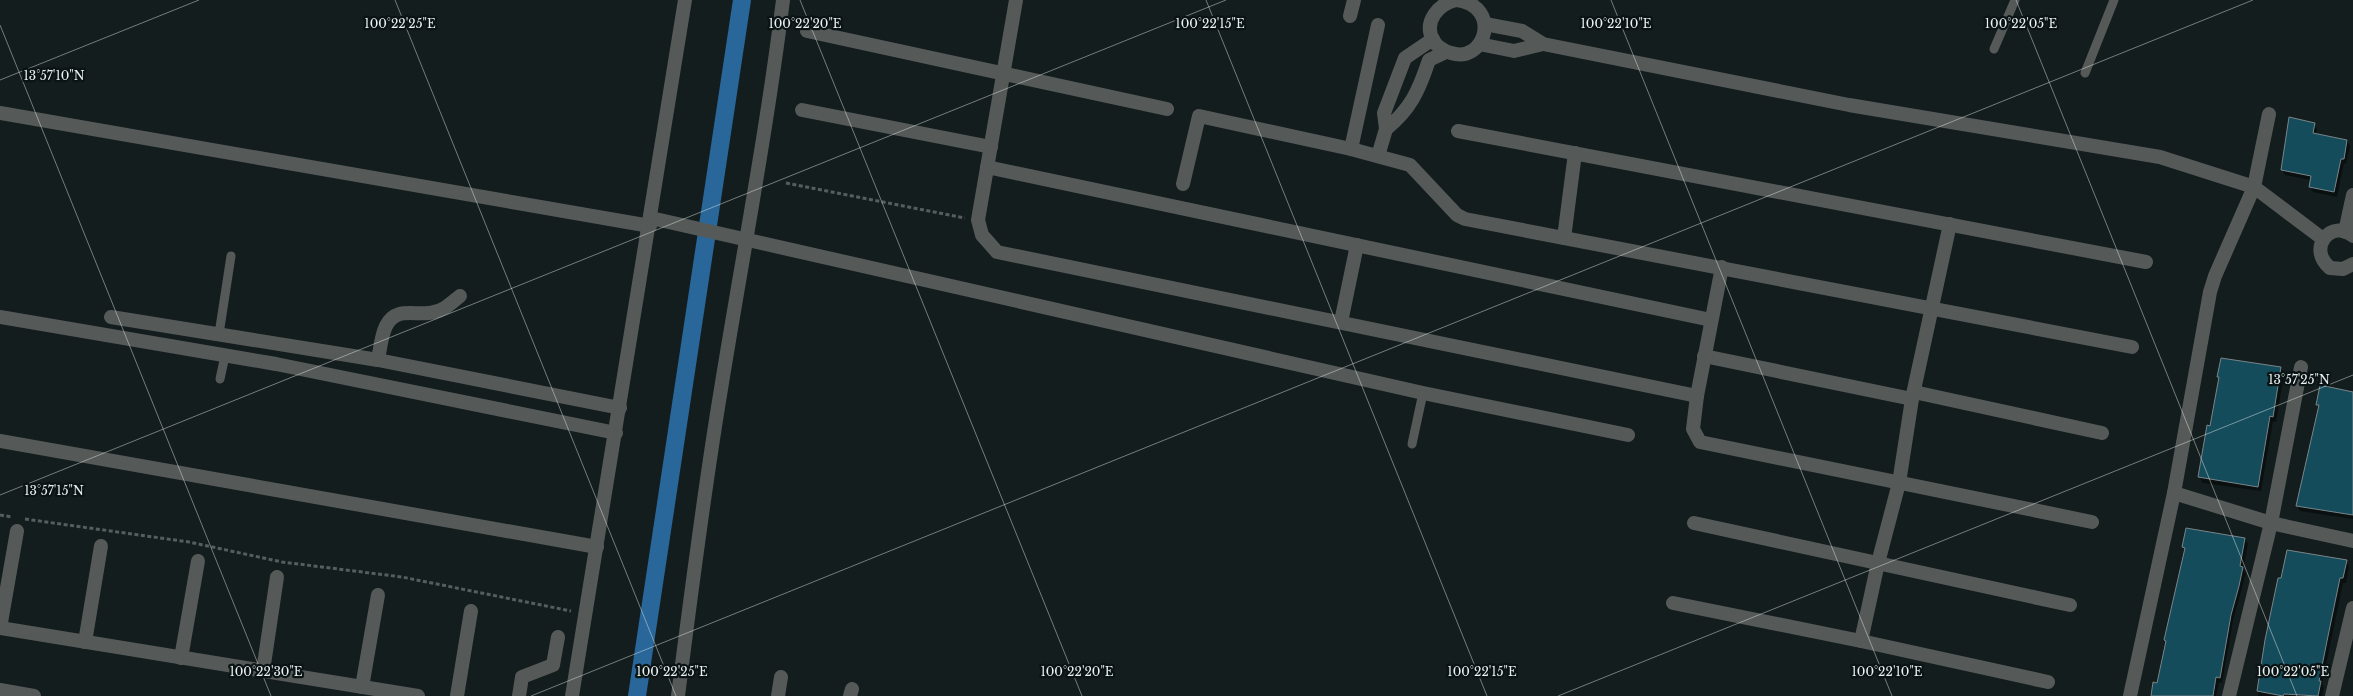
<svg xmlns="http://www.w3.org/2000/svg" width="2353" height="696" font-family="'Libre Baskerville',serif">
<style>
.shadow{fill:#0007}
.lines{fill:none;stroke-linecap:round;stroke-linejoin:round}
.canal{stroke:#29669a;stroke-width:18}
.building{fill:#144c5c;stroke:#798589}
.path{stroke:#555e5e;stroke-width:3;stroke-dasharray:4 2.5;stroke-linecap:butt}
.service{stroke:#555a58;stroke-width:9}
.minor{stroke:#555a58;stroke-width:14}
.tertiary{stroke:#555a58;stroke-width:14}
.ticks{fill:none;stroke:#eaf1f0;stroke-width:1;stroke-opacity:0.45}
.ticks-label{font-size:12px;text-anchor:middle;fill:#eaf1f0;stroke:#0a1414;stroke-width:4.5;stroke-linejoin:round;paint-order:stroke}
</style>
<rect width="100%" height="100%" fill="#131d1d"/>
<g class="shadow">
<path d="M2314 124 2317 129 2316 135 2347 141 2350 146 2346 164 2344 163 2337 197 2313 192 2310 187 2311 180 2285 175 2282 170Z"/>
<path d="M2281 368 2284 374 2276 422 2273 421 2261 491 2203 483 2199 477 2220 379 2219 377Z"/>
<path d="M2321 387 2353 392V519L2300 511 2297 506 2319 407 2318 404Z"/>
<path d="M2245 539 2248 544 2243 569 2246 573 2233 621 2222 683 2219 682 2216 696H2152L2158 684 2166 643 2165 640 2186 552 2183 547Z"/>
<path d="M2346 561 2349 566 2346 583H2343L2322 684 2324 688 2322 696H2258L2264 663Z"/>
</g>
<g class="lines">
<path class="canal" d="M637 696 742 0"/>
</g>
<g class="building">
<path d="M2289 117 2315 123 2313 133 2347 140 2344 159H2341L2334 192 2309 187 2311 176 2281 170Z"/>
<path d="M2221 358 2281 367 2273 417 2270 416 2258 487 2198 477 2207 425 2210 426 2219 377H2217Z"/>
<path d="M2320 385 2353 392V515L2296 506 2319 405H2316Z"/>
<path d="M2186 528 2245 538 2240 566 2243 567 2239 586 2231 615 2220 678 2216 677 2213 696H2151L2153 682 2157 683 2166 641 2164 640 2185 548 2182 547Z"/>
<path d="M2287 550 2347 560 2343 578H2340L2327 641 2319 681H2321L2318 696 2284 694 2283 696 2257 691 2265 640 2278 578H2281Z"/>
</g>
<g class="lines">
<g class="path">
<path d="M786 183 965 218"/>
<path d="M0 515 12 517"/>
<path d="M25 519 189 542 282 562 402 577 571 611"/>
</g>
<g class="service">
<path d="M1994 49 2015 0"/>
<path d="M2085 73 2114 0"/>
<path d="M219 334 231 256"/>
<path d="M220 379 225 356"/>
<path d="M1412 444 1423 393"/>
</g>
<g class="minor">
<path d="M1016 0 978 220 982 235 997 252 1697 396"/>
<path d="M1456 0C1439 4 1423 21 1433 40 1437 47 1444 51 1451 53 1486 64 1502 6 1457 0"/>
<path d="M1350 16 1354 0"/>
<path d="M1485 24 1522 31 1543 44 1849 105 2160 157 2254 187 2323 239"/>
<path d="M1378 25 1351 149 1410 165 1457 215 1465 219 2132 347"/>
<path d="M807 31 1167 109"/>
<path d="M1479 44 1514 51 1543 44"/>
<path d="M802 110 991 147"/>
<path d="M0 113 650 226"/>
<path d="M1386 129C1411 109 1419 90 1429 60L1446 52"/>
<path d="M1458 131 2146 262"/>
<path d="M1378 156 1386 129 1384 113 1405 58 1433 39"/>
<path d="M987 167 1711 320"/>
<path d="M1183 184 1199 116 1351 149"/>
<path d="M651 218 1423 393 1628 435"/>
<path d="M2345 232 2353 195"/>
<path d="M2353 236C2332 218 2306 248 2330 268L2343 269 2353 264"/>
<path d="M1564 238 1575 153"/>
<path d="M1722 267 1697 396 1693 429 1700 442 2092 522"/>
<path d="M0 317 276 364 616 433"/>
<path d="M111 317 378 360 620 408"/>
<path d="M1341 322 1357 245"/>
<path d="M1704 356 1912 399"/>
<path d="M378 360C380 350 381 336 386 326 396 305 417 317 434 312 445 310 451 303 460 296"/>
<path d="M1914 392 2102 433"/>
<path d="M0 441 597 547"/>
<path d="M2174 493 2271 523 2353 541"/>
<path d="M1694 523 2070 605"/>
<path d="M17 531 0 628 418 696"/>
<path d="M1673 603 1861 641 2048 682"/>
<path d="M1861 641 1878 563 1899 483 1912 399 1950 224"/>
<path d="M85 642 101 546"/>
<path d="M181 658 198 561"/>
<path d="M263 671 277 577"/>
<path d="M362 687 378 595"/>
<path d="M0 690 34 696"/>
<path d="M457 696 471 611"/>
<path d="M519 696 522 677 553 665 558 637"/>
<path d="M778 696 781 677"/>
<path d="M850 696 852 689"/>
<path d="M2130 696 2174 493 2210 292 2215 276 2254 187 2269 114"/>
<path d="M2229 696 2271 523 2301 367"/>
<path d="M2332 696 2353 608"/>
</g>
<g class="tertiary">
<path d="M572 696 685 0"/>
<path d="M678 696C691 593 704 491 721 389 742 259 767 130 783 0"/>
</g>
</g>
<path class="ticks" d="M395 0 676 696M800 0 1082 696M1206 0 1487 696M1611 0 1892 696M2016 0 2297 696M0 25 271 696M0 80 199 0M0 495 1226 0M531 696 2253 0M1558 696 2353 375"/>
<g class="ticks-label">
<text x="400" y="28">100°22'25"E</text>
<text x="805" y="28">100°22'20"E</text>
<text x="1210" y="28">100°22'15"E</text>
<text x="1616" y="28">100°22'10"E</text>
<text x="2021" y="28">100°22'05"E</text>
<text x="54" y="80">13°57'10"N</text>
<text x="2299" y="384">13°57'25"N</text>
<text x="54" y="495">13°57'15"N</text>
<text x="266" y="676">100°22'30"E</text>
<text x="672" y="676">100°22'25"E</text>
<text x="1077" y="676">100°22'20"E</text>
<text x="1482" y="676">100°22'15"E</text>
<text x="1887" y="676">100°22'10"E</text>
<text x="2293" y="676">100°22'05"E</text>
</g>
</svg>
